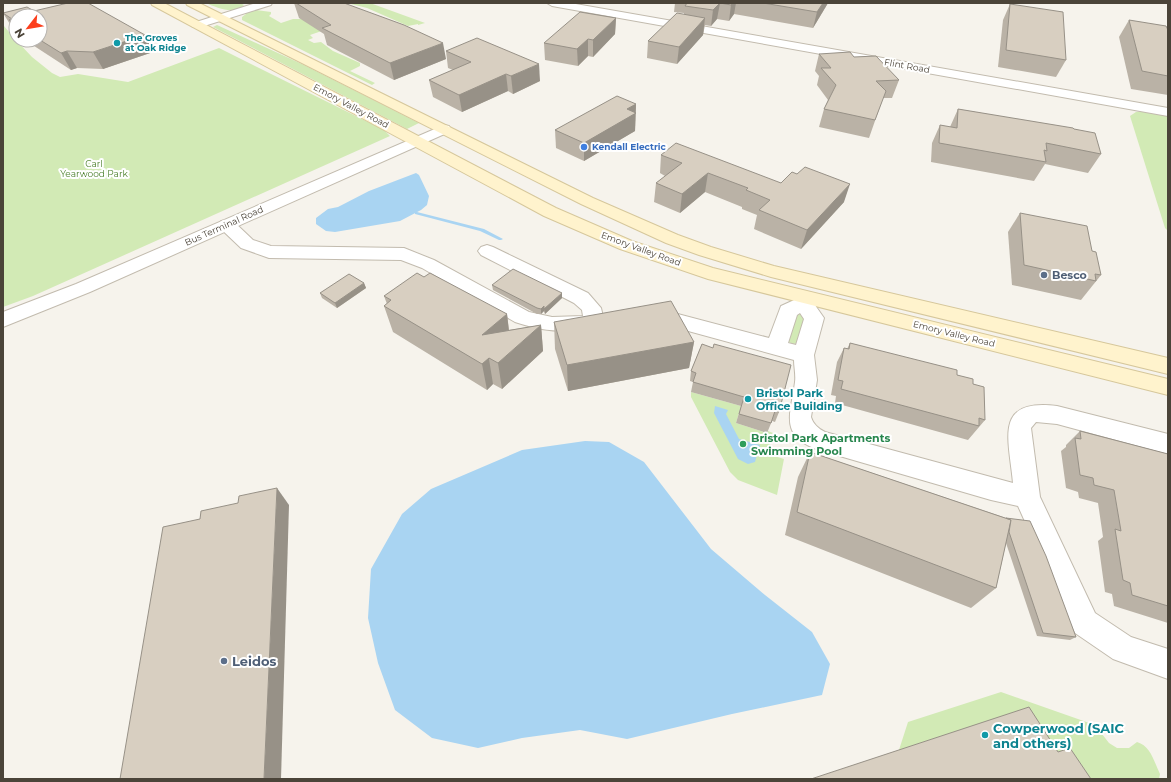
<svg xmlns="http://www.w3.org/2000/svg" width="1171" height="782" font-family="Montserrat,sans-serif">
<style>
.green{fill:#d2eab5}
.water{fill:#a9d4f2}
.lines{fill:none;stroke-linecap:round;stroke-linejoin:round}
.stream{fill:#a9d4f2;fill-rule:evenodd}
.minor-casing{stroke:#c2bbae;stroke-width:2}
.tertiary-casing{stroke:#c2bbae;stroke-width:2}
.secondary-casing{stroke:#d6c79b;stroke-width:2}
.minor{fill:#fff;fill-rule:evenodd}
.tertiary{fill:#fff;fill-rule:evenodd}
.secondary{fill:#fff3cd;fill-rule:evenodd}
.wall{fill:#bab2a6}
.shaded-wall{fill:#979187}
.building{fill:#d8cfc1;stroke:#979187}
.culture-dot{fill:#0f9aa8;stroke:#fff;stroke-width:1.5}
.shop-dot{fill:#3f7fe0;stroke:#fff;stroke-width:1.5}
.service-dot{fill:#5c6f8a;stroke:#fff;stroke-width:1.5}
.leisure-dot{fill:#2e9e5b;stroke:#fff;stroke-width:1.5}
.labels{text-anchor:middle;stroke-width:4;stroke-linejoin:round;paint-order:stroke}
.far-culture-label{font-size:9px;font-weight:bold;fill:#0d838f;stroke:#fff;text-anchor:start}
.far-street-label{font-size:9px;fill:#4b4439;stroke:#fff}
.far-shop-label{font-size:9px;font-weight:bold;fill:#366cbe;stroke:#fff;text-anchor:start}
.far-park-label{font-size:9px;fill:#4a7f2a;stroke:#fff}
.service-label{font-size:11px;font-weight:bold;fill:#4e5e75;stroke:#fff;text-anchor:start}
.culture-label{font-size:11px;font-weight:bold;fill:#0d838f;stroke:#fff;text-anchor:start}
.leisure-label{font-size:11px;font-weight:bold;fill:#27864d;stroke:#fff;text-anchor:start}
.near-service-label{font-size:13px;font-weight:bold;fill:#4e5e75;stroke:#fff;text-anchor:start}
.near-culture-label{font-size:13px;font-weight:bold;fill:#0d838f;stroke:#fff;text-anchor:start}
</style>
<rect width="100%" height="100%" fill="#f6f3ec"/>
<g class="green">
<path d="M206 3H240L244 5C235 15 217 8 206 3Z"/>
<path d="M347 3H370L425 23 418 25V24L408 26 367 8Z"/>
<path d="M256 10 271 12V14L269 16 281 23 293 19H357L310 35 313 38 308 40 314 43 321 42 333 51 360 63V66L350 71 375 83 372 85 242 20V17L246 14 243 13Z"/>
<path d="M3 21 4 26 14 38 32 57 52 73 60 77 78 74 128 82 219 48 384 130 390 136 33 296 3 307Z"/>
<path d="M217 25 304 65 419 123 407 129 213 27Z"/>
<path d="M1145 111 1168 115V231L1165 228 1130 116 1136 112Z"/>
<path d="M796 311 805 315 797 343 794 344 788 342Z"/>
<path d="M691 392 741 406 736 423 767 433 768 431 773 433 768 454 784 459 777 495 738 480 730 472 691 397Z"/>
<path d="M1001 692 1095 725 1109 743 1117 748H1129L1137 742C1151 746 1154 762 1160 774L1159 779H1060L898 753 908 722Z"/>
</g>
<g class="water">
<path d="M416 173 419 175 429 196 427 205 421 210 400 221 335 232 326 231 316 224V218L328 209 338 207 369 191Z"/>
<path d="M715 406 728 410 726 414 739 439 760 445 755 462 748 464 738 459 714 413Z"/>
<path d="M585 441 609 442 644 462 711 549 765 595 812 632 830 664 822 695 732 714 627 739 580 730 522 738 478 748 432 738 395 710 378 663 368 618 371 569 402 514 431 489 522 450Z"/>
</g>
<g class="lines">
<path class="stream" d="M415 212H417L484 229 503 239 501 240H499L480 231 415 214Z"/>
<g class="minor-casing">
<g id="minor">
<path d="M256 3H272L271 5 201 27H193L191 25 193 23Z"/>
<path d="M547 3H570L1168 108V116L552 6Z"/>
<path d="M227 220 233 221 253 240 271 246 404 248 434 260 529 312 552 317 583 316 582 310 574 303 481 255 478 251 481 247 487 245 493 247 588 293 601 308 604 321 601 326C573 334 544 332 515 322L422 268 401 260 269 258 241 248 221 229 218 225 221 221Z"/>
<path d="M803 296 810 298 824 318 814 355 817 380 811 417C813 424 819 429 825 432L1013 483C1009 439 993 398 1057 406L1168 434V454L1057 424 1036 422 1031 428 1040 497 1095 613 1131 637 1168 649V679L1113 659 1075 633 1018 506 991 500 819 450C778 436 791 414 795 382 796 375 794 367 794 360L648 320 645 315 648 310 655 308 769 338 781 306ZM800 313 804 319 796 345 788 343 797 315Z"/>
</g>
</g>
<g class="tertiary-casing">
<path id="tertiary" d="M444 125 449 126 451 129 449 132 90 292 3 327V312L76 284Z"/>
</g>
<g class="secondary-casing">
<g id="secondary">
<path d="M151 3H164L556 208 632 241 713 268 1168 379V395L708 279 620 249 544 216 152 5Z"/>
<path d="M186 3H199L593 198 678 235 711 247 774 266 1168 358V374L771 277 699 255 666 243 581 204 187 5Z"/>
</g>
</g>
<use href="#minor" class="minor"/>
<use href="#tertiary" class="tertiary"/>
<use href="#secondary" class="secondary"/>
</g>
<g class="wall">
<path d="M294 3H344L446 59 394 80 327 45 324 34 299 18Z"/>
<path d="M675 3H828L813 28 734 14 729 21 717 19 711 26 705 25 703 35 677 64 647 58 648 41 684 15V13L674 12Z"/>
<path d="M1010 4 1066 60 1056 77 998 67 1003 20Z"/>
<path d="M34 11 145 35 153 52 103 69 77 68 71 70 25 40H40L16 16V31L13 29 3 13Z"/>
<path d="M616 18 615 34 593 57 588 56 578 66 545 60 544 43Z"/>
<path d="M1129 20 1168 30V95L1131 89 1119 37Z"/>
<path d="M446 51 540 81 513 94 508 91 462 112 433 97 429 80 453 70 448 68Z"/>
<path d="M819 54 854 57 899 80 892 98H883L869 138 819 127 824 109 828 100 817 85 819 76 815 71Z"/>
<path d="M636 104 635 131 584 161 556 148 555 130Z"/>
<path d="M958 109 1074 129 1101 154 1088 173 1045 164 1034 181 931 162 932 143 940 125 950 127Z"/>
<path d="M661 155 781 183 797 174 844 202 801 249 754 229 757 215 742 209V207L705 192 680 213 654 202 656 183 665 176 660 173Z"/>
<path d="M1020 213 1092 251 1101 275 1081 300 1012 285 1008 232Z"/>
<path d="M424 277 507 314 509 330 541 325 543 351 502 389 493 384 487 390 393 332 384 306 387 304 384 296Z"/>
<path d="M364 283 366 288 337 308 322 298 320 293Z"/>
<path d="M492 285 562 298 545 314 544 311 541 314H537L493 290Z"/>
<path d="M554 322 694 342 689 368 568 391 555 349Z"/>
<path d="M850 343 957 375 973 384 985 420 968 440 835 403 836 396 831 395 837 362 844 348 847 349Z"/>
<path d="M702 344 779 412 775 422 772 421 767 433 736 423 741 406 691 392 693 382 690 381 691 371Z"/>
<path d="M1080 431 1168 454V623L1114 606 1112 594 1105 592 1098 541 1103 537 1098 503 1079 498 1078 492 1066 488 1061 451 1066 447V445Z"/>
<path d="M810 452 1006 518 1076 637 1070 640 1037 636 1006 543 996 588 971 608 785 535 798 477Z"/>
</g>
<g class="shaded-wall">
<path d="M720 3 717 19 711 26 713 10Z"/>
<path d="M733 3H736L734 14 729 21 731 5Z"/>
<path d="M823 3H828L813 28 817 12Z"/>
<path d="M616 18 615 34 593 57V40Z"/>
<path d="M705 18 703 35 677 64 679 47Z"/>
<path d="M145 35 153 52 103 69 93 52Z"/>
<path d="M588 39V56L578 66 577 49Z"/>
<path d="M443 43 446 59 394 80 390 63Z"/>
<path d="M67 51 77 68 71 70 61 53Z"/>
<path d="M539 64 540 81 513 94 511 76Z"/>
<path d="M506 74 508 91 462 112 459 95Z"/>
<path d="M636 104 635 131 584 161V143L627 109Z"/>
<path d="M708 173 705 192 680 213 682 194Z"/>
<path d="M850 184 844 202 801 249 807 230Z"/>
<path d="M364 283 366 288 337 308 335 303Z"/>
<path d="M562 293V298L545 314 544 309Z"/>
<path d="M544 306V311L541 314V309Z"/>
<path d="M507 314 510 341 489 359 493 384 487 390 482 364V335Z"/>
<path d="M541 325 543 351 502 389 498 363Z"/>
<path d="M694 342 689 368 568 391 567 365Z"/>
<path d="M277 488 289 505 281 779H264Z"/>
</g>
<g class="building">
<path d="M68 3H88L145 35 93 52 67 51 61 53 40 40V16H16V24L9 20 12 19 3 13 27 7 34 11Z"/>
<path d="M296 3H344L404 25 443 43 390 63 322 28 331 25Z"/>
<path d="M687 3H733L731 5 720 3 713 10 685 6Z"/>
<path d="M763 3H823L817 12Z"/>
<path d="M1010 4 1063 12 1066 60 1006 50Z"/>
<path d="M580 12 616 18 593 40 588 39 577 49 544 43Z"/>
<path d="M677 13 705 18 679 47 648 41Z"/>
<path d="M1129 20 1166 26 1168 30V76L1142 71Z"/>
<path d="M477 38 539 64 511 76 506 74 459 95 429 80 471 62 446 51Z"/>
<path d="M850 52 854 57 876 56 899 80 876 81 886 91 875 120 824 109 836 85 821 68H831L819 54Z"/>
<path d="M617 96 636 104 627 109 636 113 584 143 555 130Z"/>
<path d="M958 109 1073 128 1074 129 1095 133 1101 154 1046 143 1047 151 1044 150 1046 162 939 143 940 125 957 128Z"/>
<path d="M676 143 781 183 792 172 797 174 805 167 850 184 807 230 759 210 770 200 746 190 748 188 708 173 682 194 656 183 682 163 661 155Z"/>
<path d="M1020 213 1087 226 1092 251 1096 252 1101 275 1095 274 1096 281 1024 265Z"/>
<path d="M513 269 562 293 544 309V306L541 309 537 308 492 285Z"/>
<path d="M417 273 424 277 430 273 507 314 482 335 541 325 498 363 489 358 482 364 384 306 391 300 384 296Z"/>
<path d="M349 274 364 283 335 303 320 293Z"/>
<path d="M671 301 694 342 567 365 554 322Z"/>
<path d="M850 343 957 370V375L973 379V384L984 387 985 420 979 418V426L841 389 843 381 838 380 844 348 849 349Z"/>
<path d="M702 344 713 348 714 344 791 365 779 412 775 411 771 423 739 414 744 397 693 382 696 373 691 371Z"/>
<path d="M1080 431 1168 454V606L1132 595 1130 583 1123 580 1115 529 1121 531 1114 490 1094 485 1093 478 1080 475 1075 438 1081 439Z"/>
<path d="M810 452 1011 520 996 588 797 512Z"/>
<path d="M277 488 264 779H120L163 527 200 519 201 511 238 503 239 496Z"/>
<path d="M1006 518 1030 521 1046 556 1076 637 1043 633 1009 532 1011 520Z"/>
<path d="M1029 707 1058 752 1070 748 1091 779H811Z"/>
</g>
<g class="culture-dot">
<circle cx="117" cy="43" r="4"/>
<circle cx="748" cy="399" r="4"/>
<circle cx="985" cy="735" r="4"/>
</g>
<circle class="shop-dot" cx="584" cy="147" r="4"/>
<g class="service-dot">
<circle cx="1044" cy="275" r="4"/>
<circle cx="224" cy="661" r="4"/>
</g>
<circle class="leisure-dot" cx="743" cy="444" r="4"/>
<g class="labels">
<g class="far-culture-label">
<text x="125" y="41">The Groves<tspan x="125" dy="10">at Oak Ridge</tspan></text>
</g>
<g class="far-street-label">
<text transform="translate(907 66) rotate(10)" y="3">Flint Road</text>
<text transform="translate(351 106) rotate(28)" y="3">Emory Valley Road</text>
<text transform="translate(224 226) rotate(-24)" y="3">Bus Terminal Road</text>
<text transform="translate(641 249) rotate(20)" y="3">Emory Valley Road</text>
<text transform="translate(954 334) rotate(14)" y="3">Emory Valley Road</text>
</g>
<g class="far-shop-label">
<text x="592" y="150">Kendall Electric</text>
</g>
<g class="far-park-label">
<text x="94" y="167">Carl<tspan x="94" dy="10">Yearwood Park</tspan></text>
</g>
<g class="service-label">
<text x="1052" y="279">Besco</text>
</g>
<g class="culture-label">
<text x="756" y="397">Bristol Park<tspan x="756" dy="13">Office Building</tspan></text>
</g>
<g class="leisure-label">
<text x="751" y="442">Bristol Park Apartments<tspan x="751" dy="13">Swimming Pool</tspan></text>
</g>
<g class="near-service-label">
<text x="232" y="666">Leidos</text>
</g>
<g class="near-culture-label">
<text x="993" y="733">Cowperwood (SAIC<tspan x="993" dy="15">and others)</tspan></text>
</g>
</g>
<rect width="1171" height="782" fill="none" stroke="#4b4439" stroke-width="8"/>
<g transform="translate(28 28) rotate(239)"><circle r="19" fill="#ffffff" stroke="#b7b4b0"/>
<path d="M0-3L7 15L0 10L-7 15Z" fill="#fc3f1d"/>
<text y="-6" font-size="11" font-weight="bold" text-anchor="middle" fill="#4b4439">N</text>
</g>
</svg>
